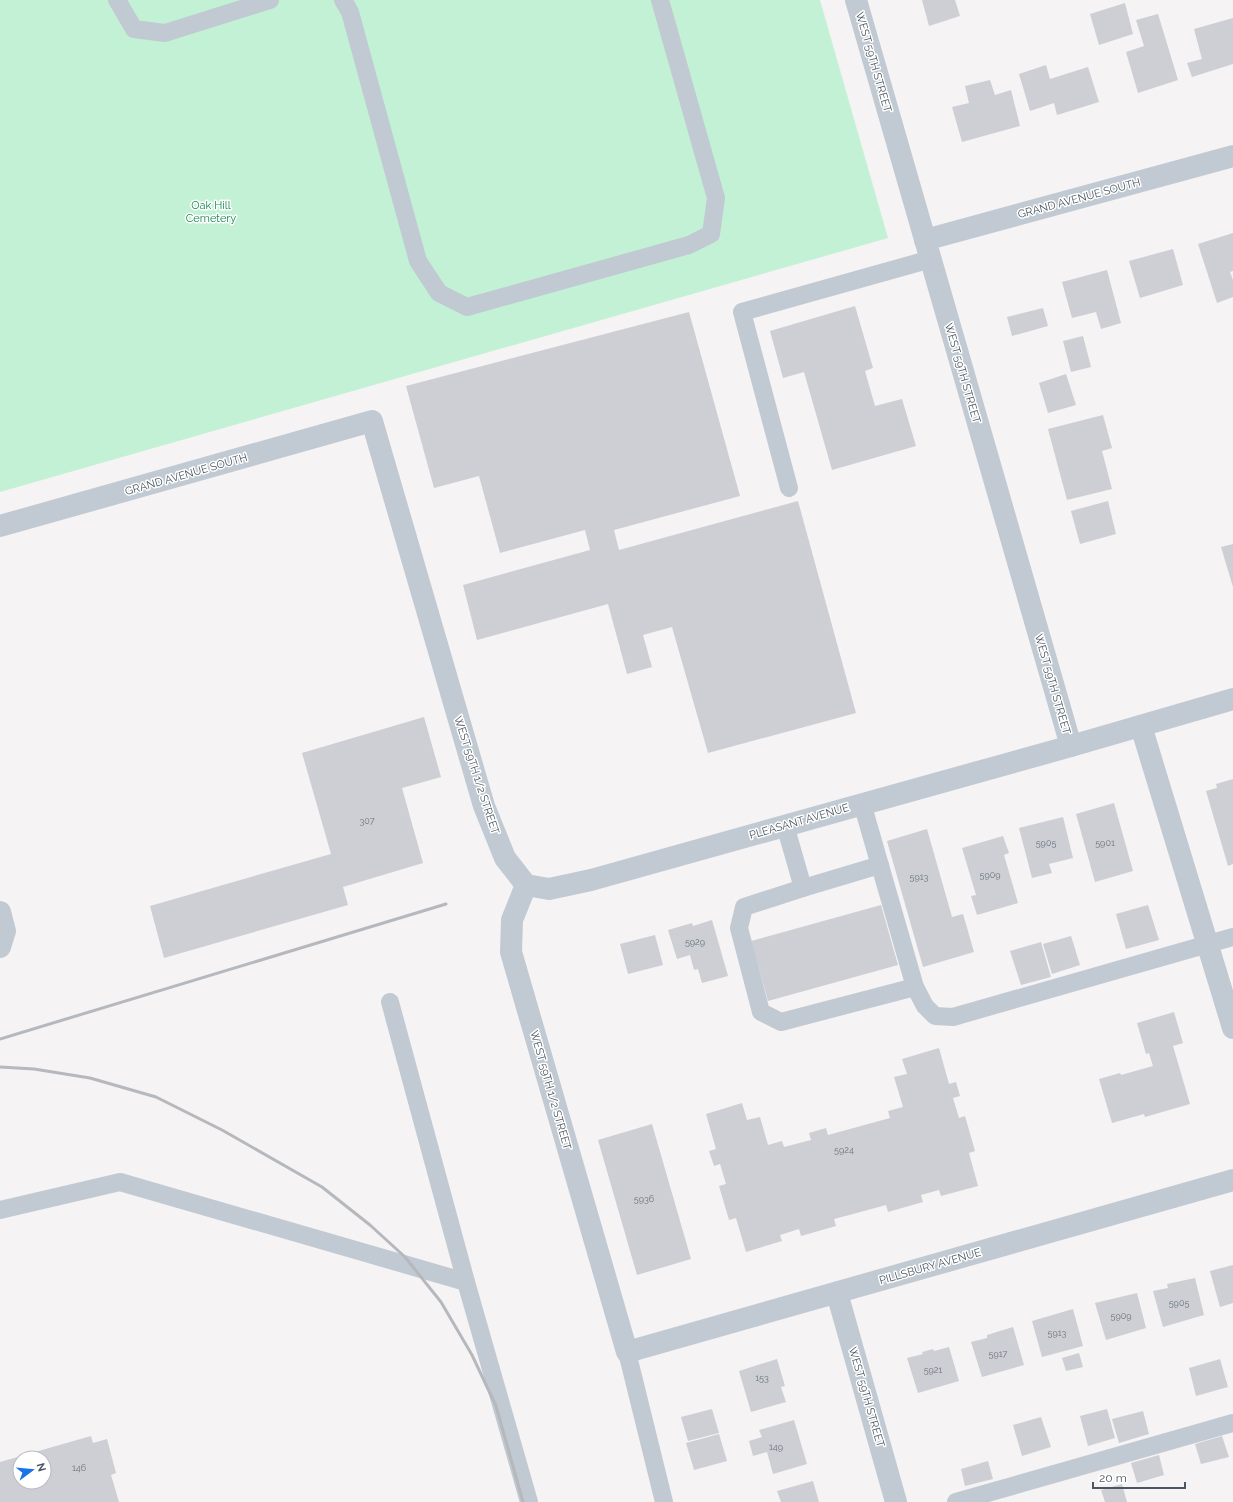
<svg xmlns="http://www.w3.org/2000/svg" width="1233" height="1502" font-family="Raleway,sans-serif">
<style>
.green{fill:#c3f1d5}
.building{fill:#cdcfd5;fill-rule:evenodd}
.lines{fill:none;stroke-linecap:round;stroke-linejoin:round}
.service{stroke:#c1cad2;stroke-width:18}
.minor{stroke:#c1cad2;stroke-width:22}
.rail{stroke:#b5b8bd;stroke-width:3}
.labels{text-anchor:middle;stroke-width:3;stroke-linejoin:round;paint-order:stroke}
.number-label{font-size:9px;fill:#6b747e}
.street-label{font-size:11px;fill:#4a5661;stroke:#fff}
.park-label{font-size:11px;fill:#17864f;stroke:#fff}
</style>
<rect width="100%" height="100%" fill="#f5f3f3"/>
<path class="green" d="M0 0H820L888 238 0 492Z"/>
<g class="building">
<path d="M922 0H955L960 16 929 26Z"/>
<path d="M1125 3 1133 34 1099 45 1090 14Z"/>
<path d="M1158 14 1178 80 1138 93 1126 52 1144 46 1136 20Z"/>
<path d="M1233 18V64L1192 77 1187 63 1202 59 1194 29Z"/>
<path d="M1046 65 1050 79 1088 67 1099 102 1057 115 1054 103 1030 111 1019 74Z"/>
<path d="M990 80 995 95 1011 90 1020 126 962 142 952 107 969 103 965 86Z"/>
<path d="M1233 233V271L1230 272 1233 280V297L1217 303 1198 244Z"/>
<path d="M1173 249 1183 285 1140 298 1129 261Z"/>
<path d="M1107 270 1121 323 1101 329 1096 312 1072 318 1062 282Z"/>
<path d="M855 306 873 368 865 371 875 406 902 399 916 446 832 470 804 372 783 378 770 331Z"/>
<path d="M1043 308 1048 326 1012 336 1007 317Z"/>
<path d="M689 312 740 496 614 530 619 550 798 501 856 713 708 753 672 627 643 635 652 667 627 674 608 604 477 640 463 585 590 550 585 530 500 553 479 476 434 488 406 386Z"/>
<path d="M1083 336 1091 367 1071 372 1063 341Z"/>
<path d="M1066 374 1076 405 1048 413 1039 383Z"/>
<path d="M1103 415 1112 448 1102 451 1112 489 1067 500 1048 429Z"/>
<path d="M1108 501 1116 534 1080 544 1071 511Z"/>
<path d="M1233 544V587L1221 547Z"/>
<path d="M424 717 441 777 402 788 423 863 343 887 348 905 164 958 150 906 331 854 302 753Z"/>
<path d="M1233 779V864L1228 866 1206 791 1217 788 1216 784Z"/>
<path d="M1114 803 1133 871 1095 882 1076 814Z"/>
<path d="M1063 817 1073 858 1049 864 1052 873 1032 878 1019 828Z"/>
<path d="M927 829 952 917 963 914 974 952 923 967 887 841Z"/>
<path d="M1003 836 1009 853 1004 855 1018 903 977 915 971 896 976 895 962 848Z"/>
<path d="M881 905 898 965 768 1001 751 941Z"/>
<path d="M1148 905 1159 940 1126 949 1116 914Z"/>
<path d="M712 920 728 976 702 983 698 969 694 970 690 955 677 959 668 930 692 923 693 926Z"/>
<path d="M655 935 663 965 628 974 620 944Z"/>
<path d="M1071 936 1080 965 1052 974 1043 944Z"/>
<path d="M1041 942 1051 977 1021 985 1010 951Z"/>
<path d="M1174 1012 1183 1043 1173 1046 1190 1104 1145 1117 1144 1114 1112 1123 1099 1079 1120 1073 1121 1075 1153 1066 1149 1053 1146 1054 1137 1023Z"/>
<path d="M939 1048 949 1084 956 1082 960 1096 953 1098 959 1118 965 1116 975 1151 969 1153 978 1186 941 1196 939 1190 921 1195 923 1202 888 1212 886 1205 853 1214 834 1219 836 1226 801 1236 799 1229 780 1235 782 1241 746 1252 736 1218 729 1220 719 1186 726 1184 720 1164 714 1166 709 1151 716 1149 706 1114 742 1103 747 1120 760 1117 768 1145 782 1141 784 1147 811 1140 809 1133 826 1128 828 1135 890 1118 888 1111 903 1107 894 1077 907 1074 902 1059Z"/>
<path d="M652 1124 691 1259 637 1275 598 1140Z"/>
<path d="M1233 1265V1303L1220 1307 1210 1271Z"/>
<path d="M1195 1278 1204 1315 1163 1327 1153 1291 1168 1288 1167 1284Z"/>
<path d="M1137 1293 1146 1328 1106 1340 1095 1303Z"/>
<path d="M1073 1309 1083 1346 1042 1357 1032 1321Z"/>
<path d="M1013 1327 1024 1365 982 1377 971 1342 987 1338V1335Z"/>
<path d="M949 1347 959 1381 918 1393 907 1358 923 1354 922 1352 933 1349 934 1351Z"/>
<path d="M1079 1353 1083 1367 1066 1371 1062 1358Z"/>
<path d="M777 1359 785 1386 781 1387 786 1402 751 1412 739 1371Z"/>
<path d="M1220 1359 1228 1387 1196 1396 1189 1368Z"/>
<path d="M712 1409 719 1433 688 1441 681 1417Z"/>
<path d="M1107 1409 1115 1438 1088 1446 1080 1416Z"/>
<path d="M1143 1411 1149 1434 1119 1443 1112 1419Z"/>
<path d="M1041 1417 1051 1447 1022 1456 1013 1425Z"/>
<path d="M794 1420 807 1464 773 1474 767 1452 753 1456 749 1441 762 1437 759 1430Z"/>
<path d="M719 1434 727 1461 694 1470 686 1443Z"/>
<path d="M91 1436 93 1443 107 1439 116 1473 111 1475 119 1502H0V1462ZM20 1458H44V1482H20Z"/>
<path d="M1222 1436 1229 1457 1201 1464 1195 1444Z"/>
<path d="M1159 1455 1164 1475 1137 1483 1131 1463Z"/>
<path d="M988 1461 993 1479 965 1486 961 1469Z"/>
<path d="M813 1481 819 1502H781L777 1491Z"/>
<path d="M1122 1484 1127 1502H1105L1101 1490Z"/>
</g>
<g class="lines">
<g class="service">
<path d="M117 0 134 29 165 33 270 0"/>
<path d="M343 0 350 12 418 261 439 293 467 307 689 245 711 234 716 198 660 0"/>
<path d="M789 488 742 312 931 259"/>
<path d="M862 803 915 987 925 1006 935 1016 953 1017 1233 937"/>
<path d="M785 825 803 888 744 907 739 928 761 1012 781 1022 915 987"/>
<path d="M803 888 880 865"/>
<path d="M390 1002 466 1282"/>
<path d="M0 1210 120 1182 466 1282 529 1502"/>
<path d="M627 1352 664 1502"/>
<path d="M956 1502 1233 1423"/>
</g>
<g class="minor">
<path d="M856 0 1071 746"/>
<path d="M925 240 1233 156"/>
<path d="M0 526 372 421 484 806 505 858 526 885"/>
<path d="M1141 726 1233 1028"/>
<path d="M526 885 512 920 511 952 627 1352 1233 1180"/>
<path d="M526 885 549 889 591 880 1071 746 1233 699"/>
<path d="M0 912 5 931 0 947"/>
<path d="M837 1293 896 1502"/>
</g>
<g class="rail">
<path d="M0 1039 446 904"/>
<path d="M0 1067 34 1069 90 1078 156 1097 222 1130 322 1187 370 1225 405 1257 441 1302 472 1355 496 1406 523 1502"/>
</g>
</g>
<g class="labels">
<g class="number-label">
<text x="367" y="824">307</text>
<text x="1046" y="846">5905</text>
<text x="1105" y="846">5901</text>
<text x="990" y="878">5909</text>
<text x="919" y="880">5913</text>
<text x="695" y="945">5929</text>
<text x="844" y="1153">5924</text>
<text x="644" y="1202">5936</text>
<text x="1179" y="1306">5905</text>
<text x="1121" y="1319">5909</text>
<text x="1057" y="1336">5913</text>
<text x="998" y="1357">5917</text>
<text x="933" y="1373">5921</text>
<text x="762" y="1381">153</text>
<text x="776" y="1450">149</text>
<text x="79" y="1471">146</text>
</g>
<g class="street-label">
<text transform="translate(874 62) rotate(74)" y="4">WEST 59TH STREET</text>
<text transform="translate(1079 198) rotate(-15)" y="4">GRAND AVENUE SOUTH</text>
<text transform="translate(963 373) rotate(74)" y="4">WEST 59TH STREET</text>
<text transform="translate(186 474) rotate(-16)" y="4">GRAND AVENUE SOUTH</text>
<text transform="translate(1053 684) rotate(74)" y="4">WEST 59TH STREET</text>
<text transform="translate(477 775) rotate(72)" y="4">WEST 59TH 1/2 STREET</text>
<text transform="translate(799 821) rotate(-16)" y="4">PLEASANT AVENUE</text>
<text transform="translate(551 1090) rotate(74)" y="4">WEST 59TH 1/2 STREET</text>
<text transform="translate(930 1266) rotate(-16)" y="4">PILLSBURY AVENUE</text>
<text transform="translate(867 1397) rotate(74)" y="4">WEST 59TH STREET</text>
</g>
<g class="park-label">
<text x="211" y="209">Oak Hill<tspan x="211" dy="13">Cemetery</tspan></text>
</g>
</g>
<g transform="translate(32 1470) rotate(74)"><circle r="19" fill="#ffffff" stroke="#b7bbc0"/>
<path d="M0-3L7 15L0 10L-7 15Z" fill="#1a73e8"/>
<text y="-6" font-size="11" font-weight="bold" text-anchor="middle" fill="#4a5661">N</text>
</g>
<path d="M1093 1482v6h92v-6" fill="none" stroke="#4a5661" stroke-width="2"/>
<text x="1099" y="1482" font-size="12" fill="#4a5661" stroke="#ffffff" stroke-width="3" paint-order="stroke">20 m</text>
</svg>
